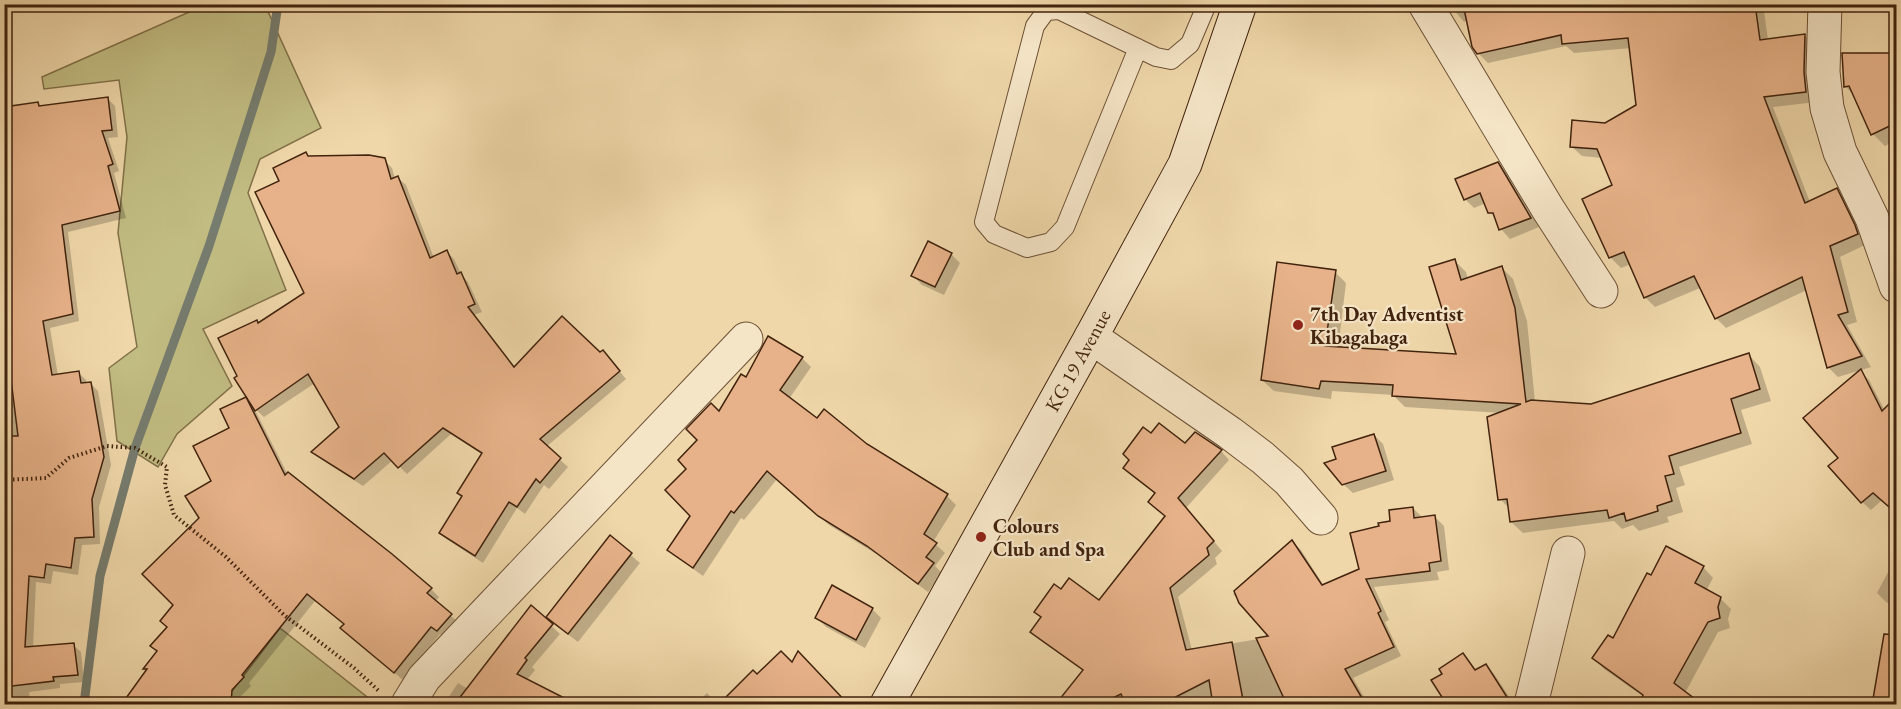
<svg xmlns="http://www.w3.org/2000/svg" width="1901" height="709" font-family="'EB Garamond',serif">
<style>
.green{fill:#c1bc82;stroke:#817048;stroke-width:1.5}
.shadow{fill:#0003}
.lines{fill:none;stroke-linecap:round;stroke-linejoin:round}
.stream{stroke:#767c6e;stroke-width:9}
.building{fill:#e7b289;stroke:#41230e;stroke-width:1.5}
.lane-casing{stroke:#6c5035;stroke-width:20}
.street-casing{stroke:#6c5035;stroke-width:35}
.secondary-casing{stroke:#41230e;stroke-width:35}
.path{stroke:#41230e;stroke-width:4;stroke-dasharray:1.5 3;stroke-linecap:butt}
.lane{stroke:#f5e5c7;stroke-width:18}
.street{stroke:#f5e5c7;stroke-width:33}
.secondary{stroke:#f5e5c7;stroke-width:33}
.poi-dot{fill:#8f2418;stroke:#f5e5c7;stroke-width:2}
.labels{text-anchor:middle;stroke-width:4.5;stroke-linejoin:round;paint-order:stroke}
.poi-label{font-size:20px;font-weight:bold;fill:#41230e;stroke:#f5e5c7;text-anchor:start}
.street-label{font-size:20px;fill:#41230e;stroke:#f5e5c7}
</style>
<rect width="100%" height="100%" fill="#efd7a9"/>
<filter id="stains"><feTurbulence type="fractalNoise" baseFrequency=".00333" numOctaves="4"/><feColorMatrix values="0 0 0 0 .2 0 0 0 0 .09 0 0 0 0 .02 0 0 0 .5 -.17"/></filter>
<radialGradient id="worn" r=".72"><stop offset=".6" stop-color="#630" stop-opacity="0"/><stop offset="1" stop-color="#630" stop-opacity=".3"/></radialGradient>
<g class="green">
<path d="M205 5H265L321 128 260 159 248 193 286 290 203 329 232 386 177 434 158 467 117 441 109 368 137 347 118 233 127 137 119 80 44 89 42 77Z"/>
<path d="M280 628 376 704H237L229 695Z"/>
</g>
<g class="shadow">
<path d="M1449 4H1763L1768 40 1805 36 1815 46 1816 102 1773 107 1810 202 1836 190 1847 200 1867 244 1840 257 1857 322 1847 325 1871 367 1838 377 1828 367 1807 290 1726 328 1716 318 1700 288 1655 307 1645 297 1631 264 1621 268 1610 257 1584 200 1614 186 1602 158 1582 156 1571 146 1638 106 1631 48 1574 53 1566 46 1488 63 1478 53 1468 20 1464 22Z"/>
<path d="M1886 4H1896V147L1894 141 1885 146 1873 134 1855 96 1845 86 1892 54 1891 10Z"/>
<path d="M107 98 115 106 118 137 108 138 119 171 114 173 126 218 68 232 79 321 50 328 58 376 79 373 86 380 87 384H91L98 391 111 465 99 507 100 544 82 545 78 575 53 571 51 584 36 582 33 648 73 645 81 652 84 682 60 684V688L29 692 30 702 4 704V109L38 104 41 107Z"/>
<path d="M309 158 384 160 392 168 395 179 398 178 406 185 434 258 447 252 454 259 461 274 468 282 482 312 474 315 515 368 600 354 610 360 626 379 546 447 568 467 549 489 544 485 525 514 517 508 483 563 448 540 440 533 463 496 483 455 451 434 407 474 393 460 363 486 321 459 313 452 340 427 315 383 264 417 254 408 287 473 431 589 439 597 435 602 459 623 446 638 440 634 403 680 350 636 345 624 315 601 249 683 251 686 239 698V704H125L148 671 145 669 158 651 169 627 201 518 231 429 245 399 252 405 239 376 257 321 259 324 306 294Z"/>
<path d="M1498 164 1507 173 1539 227 1510 239 1501 229 1486 203 1474 208 1465 199Z"/>
<path d="M951 254 960 263 944 295 922 285 913 276Z"/>
<path d="M1454 260 1466 272 1468 279 1502 268 1513 279 1527 321 1535 402 1591 406 1749 355 1760 367 1771 401 1741 410 1752 444 1679 467 1685 485 1676 488 1683 512 1667 517 1669 522 1639 531 1633 525 1622 529 1614 521 1523 533 1511 522 1510 509 1500 499 1502 413 1405 407 1393 395 1332 391 1331 399 1274 391 1262 380 1335 272 1346 283 1338 349 1459 356Z"/>
<path d="M802 358 811 367 789 399 817 420 866 446 947 496 956 505 933 542 945 553 935 566 942 573 928 592 878 555 829 525 777 479 744 520 741 518 703 576 678 558 669 549 692 516 688 469 699 440 746 379Z"/>
<path d="M1860 371 1869 380 1885 411 1896 399V512L1882 500 1871 510 1862 502 1840 458Z"/>
<path d="M1151 435 1185 445 1221 451 1229 460 1186 508 1222 551 1215 558 1217 564 1178 597 1192 650 1271 637 1233 594 1292 542 1301 550 1324 586 1360 570 1392 523 1413 508 1422 517H1435L1444 526 1449 570 1437 572 1439 580 1374 587 1389 620 1385 622 1401 656 1353 678 1368 704H1057L1084 671 1040 640 1032 631 1061 591 1100 602 1166 517 1150 502 1156 494 1125 468Z"/>
<path d="M1374 435 1383 444 1394 480 1353 493 1343 484 1338 460Z"/>
<path d="M610 537 640 563 578 642 557 626Z"/>
<path d="M1896 557V607L1886 602 1877 593Z"/>
<path d="M1703 567 1713 578 1706 591 1720 598 1731 609 1728 619 1730 628 1718 632 1685 693 1644 697 1604 669 1594 658 1613 640 1651 577Z"/>
<path d="M531 607 560 634 532 667 535 670 527 680 575 704H444L458 683 468 689Z"/>
<path d="M872 609 881 618 865 648 826 627 817 618Z"/>
<path d="M1463 655 1477 671 1486 666 1494 674 1514 704H1449L1444 674Z"/>
<path d="M1881 666 1896 668V704H1873Z"/>
<path d="M707 693 718 704H695Z"/>
</g>
<g class="lines">
<path class="stream" d="M84 704 100 576 135 448 209 246 271 52 278 4"/>
</g>
<g class="building">
<path d="M1463 4H1668L1669 11 1719 4H1755L1760 40 1805 34 1804 72 1806 92 1764 97 1805 203 1837 188 1855 225 1858 234 1830 246 1848 312 1838 315 1862 356 1827 368 1802 277 1715 319 1694 276 1644 298 1624 252 1609 258 1582 199 1612 185 1597 149 1570 147 1572 120 1605 123 1636 105 1628 38 1562 44 1561 35 1477 54 1472 47Z"/>
<path d="M1842 53H1896V123L1871 135 1849 86 1844 87Z"/>
<path d="M108 97 112 130 102 131 113 164 108 166 120 211 62 225 73 314 43 321 52 375 79 371 81 383 91 382 104 457 92 499 94 537 75 538 71 568 46 564 44 578 29 576 25 647 74 643 78 675 53 677 54 681 4 687V436H18L8 355H11L4 316 10 314 4 282V198L8 197 4 179V107L38 102 39 106Z"/>
<path d="M306 152 308 156 369 155 385 158 391 179 398 176 430 258 447 250 457 274 461 272 475 304 468 307 514 367 562 316 600 352 603 350 620 371 540 439 561 458 540 483 536 479 517 507 509 502 475 556 439 533 462 496 457 493 482 453 443 428 398 468 384 453 354 479 311 452 339 427 308 374 255 411 234 378 237 376 218 338 257 320 258 323 304 293 255 192 279 181 273 168Z"/>
<path d="M1498 162 1531 218 1499 230 1493 213H1488L1480 193 1464 200 1455 179Z"/>
<path d="M928 241 952 253 935 287 911 276Z"/>
<path d="M1455 259 1461 280 1502 266 1515 308 1526 402 1531 400 1591 404 1749 353 1760 389 1731 399 1741 433 1669 456 1674 474 1665 476 1672 501 1657 506 1658 511 1626 521 1624 513 1609 518 1607 510 1510 522 1507 499 1498 500 1487 417 1521 404 1392 396 1393 385 1321 381 1319 389 1261 380 1277 262 1336 270 1325 346 1456 354 1429 267Z"/>
<path d="M768 336 803 357 780 390 817 418 824 409 867 444 948 494 924 534 937 543 926 557 934 563 918 584 867 546 818 516 767 471 734 513 731 511 693 568 667 550 690 516 665 490 686 469 678 460 697 440 686 429 711 403 719 411 741 374 746 377Z"/>
<path d="M1861 369 1882 411 1896 397V513L1873 493 1861 503 1828 466 1838 458 1803 418Z"/>
<path d="M246 397 285 475 288 472 392 554 432 588 427 593 452 614 437 631 431 627 394 673 340 628 344 624 307 594 242 675 244 677 232 690 231 705H121L147 669H143L157 651 150 646 167 627 160 621 173 605 142 574 199 518 185 496 211 481 193 446 229 428 220 409Z"/>
<path d="M1159 423 1185 443 1195 432 1222 450 1178 498 1214 541 1207 548 1209 555 1170 588 1186 650 1232 642 1244 705H1213L1209 680 1160 705H1126L1121 694 1098 705H1055L1083 670 1030 632 1041 617 1034 612 1054 584 1061 589 1069 578 1099 600 1165 516 1148 502 1155 493 1123 468 1129 460 1123 454 1143 427 1151 433Z"/>
<path d="M1374 434 1386 471 1342 485 1324 463 1336 459 1332 447Z"/>
<path d="M1413 507 1414 518 1435 515 1441 561 1429 563 1430 571 1366 579 1381 611 1378 613 1394 647 1345 669 1366 705H1287L1256 638 1268 636 1239 603 1234 591 1292 540 1322 585 1359 569 1350 533 1379 526 1378 523 1390 521 1389 510Z"/>
<path d="M610 535 632 553 568 634 546 617Z"/>
<path d="M1666 546 1704 566 1695 583 1721 597 1718 607 1720 618 1708 622 1674 683 1703 705H1639L1643 695 1592 658 1608 635 1613 638 1647 573 1651 575Z"/>
<path d="M832 585 873 608 856 640 815 618Z"/>
<path d="M531 605 553 624 525 658 527 660 517 674 578 705H454Z"/>
<path d="M1884 634 1896 635V705H1872Z"/>
<path d="M781 651 792 662 798 651 849 705H718L753 670 757 674Z"/>
<path d="M1463 653 1475 670 1486 664 1512 705H1447L1431 680 1442 674 1439 669Z"/>
</g>
<g class="lines">
<g class="lane-casing">
<path id="lane" d="M1138 48 1065 227 1051 242 1027 248 994 234 984 222 1035 26 1046 11 1059 10 1156 57 1171 60 1190 44 1207 4"/>
</g>
<g class="street-casing">
<g id="street">
<path d="M1425 4 1548 209 1601 291"/>
<path d="M1825 4 1823 72 1827 108 1840 152 1872 218 1896 286"/>
<path d="M1091 337 1230 433 1263 458 1289 481 1321 518"/>
<path d="M408 704 424 678 746 339"/>
<path d="M1531 704 1568 553"/>
</g>
</g>
<g class="secondary-casing">
<g id="secondary">
<path id="s1" d="M887 704 1091 337 1185 164 1240 4"/>
</g>
</g>
<path class="path" d="M4 480 46 478 69 458 107 446 135 448 167 467 165 485 174 515 226 557 284 615 354 668 380 692"/>
<use href="#lane" class="lane"/>
<use href="#street" class="street"/>
<use href="#secondary" class="secondary"/>
</g>
<g class="poi-dot">
<circle cx="1298" cy="325" r="6"/>
<circle cx="981" cy="537" r="6"/>
</g>
<g class="labels">
<g class="poi-label">
<text x="1310" y="321">7th Day Adventist<tspan x="1310" dy="23">Kibagabaga</tspan></text>
<text x="993" y="533">Colours<tspan x="993" dy="23">Club and Spa</tspan></text>
</g>
<g class="street-label">
<text dy="7" stroke="none"><textPath href="#s1" startOffset="393">KG 19 Avenue</textPath></text>
</g>
</g>
<rect width="1901" height="709" fill="none" stroke="#efd7a9" stroke-width="24"/>
<rect x="6" y="6" width="1889" height="697" fill="none" stroke="#41230e" stroke-width="3"/>
<rect x="12" y="12" width="1877" height="685" fill="none" stroke="#41230e" stroke-width="1.5"/>
<rect width="100%" height="100%" filter="url(#stains)"/>
<rect width="100%" height="100%" fill="url(#worn)"/>
</svg>
